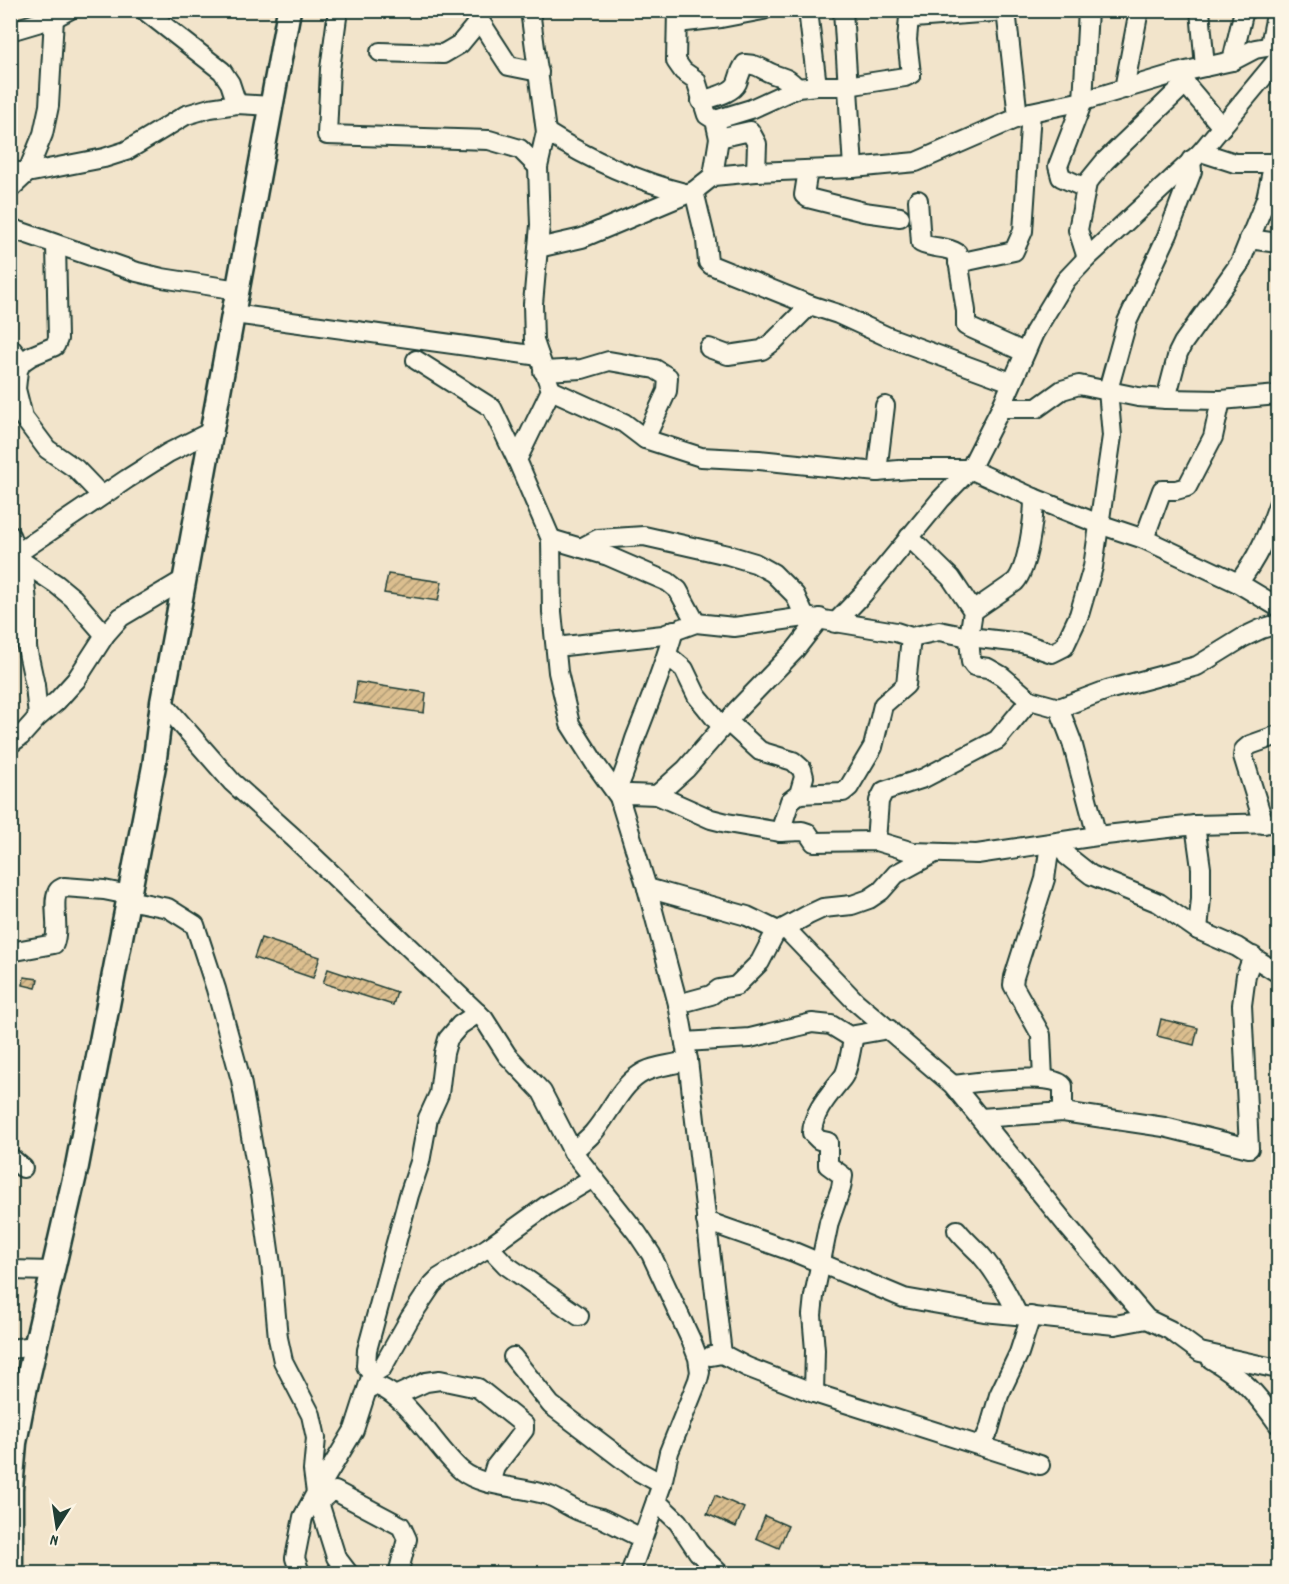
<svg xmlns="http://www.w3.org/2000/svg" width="1289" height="1584" font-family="Dekko,sans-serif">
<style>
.building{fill:url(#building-hatch);stroke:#1f3d34;stroke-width:1.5}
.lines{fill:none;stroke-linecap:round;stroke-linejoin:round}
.minor-casing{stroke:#1f3d34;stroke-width:22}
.tertiary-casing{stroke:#1f3d34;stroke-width:27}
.minor{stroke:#fcf5e5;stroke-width:18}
.tertiary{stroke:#fcf5e5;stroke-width:22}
</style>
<defs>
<pattern id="building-hatch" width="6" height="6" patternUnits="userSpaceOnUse" patternTransform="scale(1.5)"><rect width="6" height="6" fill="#dbbe8f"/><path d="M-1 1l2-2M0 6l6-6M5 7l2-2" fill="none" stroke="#b19c76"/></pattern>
</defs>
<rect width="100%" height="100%" fill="#f2e4cb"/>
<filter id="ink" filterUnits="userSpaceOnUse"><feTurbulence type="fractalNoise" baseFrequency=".0167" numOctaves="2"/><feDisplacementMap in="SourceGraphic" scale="12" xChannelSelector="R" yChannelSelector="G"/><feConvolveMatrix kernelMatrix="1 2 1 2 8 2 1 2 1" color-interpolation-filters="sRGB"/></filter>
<g filter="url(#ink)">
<g class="building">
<path d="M388 574 442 582 438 601 384 593Z"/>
<path d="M357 682 426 693 424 713 354 703Z"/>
<path d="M261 938 320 957 313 978 254 958Z"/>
<path d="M328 969 397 992 393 1005 323 983Z"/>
<path d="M24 977 38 979 36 988 23 985Z"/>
<path d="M1161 1019 1198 1028 1194 1045 1157 1036Z"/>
<path d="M715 1495 744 1508 736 1527 707 1514Z"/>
<path d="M765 1516 788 1526 779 1548 756 1538Z"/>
</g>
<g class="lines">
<g class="minor-casing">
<g id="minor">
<path d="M144 10 222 71 230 83 237 104"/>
<path d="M338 10 330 69 327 135 489 140 520 149 538 167"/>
<path d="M530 10 546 132 538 167 540 225 533 304 534 341 551 390 517 460 551 539 552 612 558 672 570 724 596 765 619 797 647 888 678 1004 688 1060 722 1354"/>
<path d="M677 10 676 61 683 71 696 80 707 115 715 120 719 138 713 176"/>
<path d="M843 10 853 168"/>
<path d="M910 10 909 17 914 18 1006 11"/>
<path d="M1006 10 1018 117"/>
<path d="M1200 10 1205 67"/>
<path d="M474 12 509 66 539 72"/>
<path d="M677 23 721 18 763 10"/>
<path d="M10 31 54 18 69 10"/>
<path d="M1270 45 1277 10"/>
<path d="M380 52 443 54 460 44 479 21"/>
<path d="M1232 61 1244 10"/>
<path d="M1178 75 1222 127"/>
<path d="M817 86H847L905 77 911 74 907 40 909 17"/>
<path d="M1124 89 1139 10"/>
<path d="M701 101C712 97 732 94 737 83 740 75 740 71 745 64 761 65 760 69 773 74 786 79 787 77 797 88"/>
<path d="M715 120 751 109 797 88 817 86 808 10"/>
<path d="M546 132C590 160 637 181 688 194"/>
<path d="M719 138 750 131 757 144 756 172"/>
<path d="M1201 152 1235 163H1278"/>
<path d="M808 170 804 195 808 198 864 212 900 217"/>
<path d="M10 171 27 173 43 134 49 106 54 18"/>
<path d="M1085 188 1061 177 1058 166 1083 101 1088 10"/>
<path d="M10 189 27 173 104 158 126 151 186 115 210 108 237 104 272 106"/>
<path d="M694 191 706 241 708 262 711 265 810 305 838 314 886 336 1011 382"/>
<path d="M918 200 921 243C933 249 946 246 957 253L966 311V326L1024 352"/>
<path d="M10 228 137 272 162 278 238 290"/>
<path d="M1249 239 1278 243"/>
<path d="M56 245 58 339 55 346 31 356 22 362 18 370 16 389 23 417 47 449 76 469 101 495"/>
<path d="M538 248 582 238 694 191 713 176 756 172 853 168 916 162 1031 112 1083 101 1177 73 1232 61 1255 49 1278 45"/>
<path d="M1087 258 1078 230 1087 183 1105 161 1186 83"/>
<path d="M958 263 1014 251 1023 231 1031 112"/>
<path d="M234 314 539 356"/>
<path d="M10 347 22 362"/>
<path d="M709 348 728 355 762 350 774 341 810 305"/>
<path d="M416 360 492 408 517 460"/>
<path d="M543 371 582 369 609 361 655 369 668 377 667 391 645 439"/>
<path d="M551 390 624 423 645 439 701 457 759 460 877 472 910 469H970L1034 498 1099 524 1144 539 1238 583 1278 607"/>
<path d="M1166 399 1178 353 1183 343 1240 263 1266 199 1274 162"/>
<path d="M1001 408H1037L1062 390 1079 385 1138 397 1166 399 1221 400 1278 395"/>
<path d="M877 472 885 406"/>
<path d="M10 535 24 572 27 603V648L35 685 38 717"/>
<path d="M909 537 951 578 973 611 969 637 971 662 974 666 988 668 1002 676 1030 700 1059 708 1072 742 1097 836"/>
<path d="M551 539 608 556 668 582 678 590 696 623"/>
<path d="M1144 539 1162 490H1176L1187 487 1213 437 1221 400"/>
<path d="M10 548 18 553 127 479 168 453 212 431"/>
<path d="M581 548 598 539 644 536 728 555 755 563 773 573 795 595 805 617"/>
<path d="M20 560 56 584 73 598 105 635"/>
<path d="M1238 583C1257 559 1268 534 1278 505"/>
<path d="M973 611 1015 582C1028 568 1034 518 1034 498"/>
<path d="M835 623 863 594 941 499 970 469 1001 408 1034 333 1066 280 1087 258 1201 152 1278 59"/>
<path d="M556 647 663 635 696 623 734 627 805 617 896 632 911 637 939 631 969 637 1022 643 1052 653 1064 647 1079 615 1093 567 1112 436 1108 390 1127 322 1168 234 1192 171 1191 160"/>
<path d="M667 655 684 669 697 696 722 727"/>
<path d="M162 702 232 782 293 837 484 1019 507 1055 542 1092 573 1152 637 1233 651 1254 691 1340 698 1358 700 1372 698 1380 669 1452 662 1484 630 1574"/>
<path d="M1059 708 1107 690 1197 666 1244 637 1261 629 1278 624"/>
<path d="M727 721 760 751 793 761 802 769 804 777 799 794 790 801 780 832"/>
<path d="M10 744 21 736 38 717 57 701 76 680 105 635 121 617 185 579"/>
<path d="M616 791C625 775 629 757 635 739 649 703 664 667 674 630"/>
<path d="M799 794 843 792 849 787 873 747 883 705 906 685 911 637"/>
<path d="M657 795 711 819 727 823 780 832 802 831 808 833 814 842 876 841 913 852 977 854 1097 836 1195 825 1278 823"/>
<path d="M619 797 630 794 657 795 686 769 738 709 795 650 820 618"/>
<path d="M1264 824 1243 756 1244 750 1250 745 1278 735"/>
<path d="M1195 825 1201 868V898L1198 930"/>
<path d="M876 841 879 801 884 791 924 778 997 740 1030 700"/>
<path d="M1059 842 1067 856 1091 875 1159 903 1198 930 1237 947 1278 973"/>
<path d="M647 888 747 916 774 929 775 933"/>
<path d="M128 900 168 908 195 925 216 989 241 1080 261 1193 272 1272 278 1338 283 1361 311 1415 316 1438 313 1470 316 1493 303 1517 295 1558 299 1570 298 1574"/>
<path d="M785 928 855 1001 953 1085 1069 1228 1147 1319 1170 1330 1200 1352 1278 1369"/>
<path d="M10 952 54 944C60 928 52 905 57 893 58 889 60 889 64 887L104 890 129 895"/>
<path d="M678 1004 711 995 719 989 736 986 760 962 775 933 808 915 823 908 852 905 869 899 881 891 896 874 933 854"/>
<path d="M685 1042 750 1038 812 1023 831 1025 849 1036 889 1029"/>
<path d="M1043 1079 1041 1035 1013 985 1014 977 1045 879 1050 844"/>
<path d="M953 1085C971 1083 1054 1071 1063 1086V1112"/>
<path d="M981 1118 1063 1112 1164 1127 1249 1148 1242 1005 1246 975 1253 956"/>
<path d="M573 1152C579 1145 587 1140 593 1133 609 1115 619 1088 639 1075 653 1065 672 1066 688 1060"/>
<path d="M10 1157 23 1168"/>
<path d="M706 1221 794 1252 904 1298 984 1312 1115 1325 1147 1319"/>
<path d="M957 1230C964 1239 972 1246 980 1254 996 1272 1008 1294 1018 1315"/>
<path d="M489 1247 506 1265 579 1316"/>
<path d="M10 1270 52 1271"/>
<path d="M10 1349 35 1346"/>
<path d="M711 1356 722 1354 747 1367 814 1393 1040 1465"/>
<path d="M513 1357 551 1405 638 1471 662 1484"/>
<path d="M1211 1359C1243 1378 1257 1394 1278 1424"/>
<path d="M372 1374 366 1366 367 1350 409 1195 420 1162 428 1118 439 1094 444 1053 448 1039 460 1025 478 1013"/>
<path d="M369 1385C401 1384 437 1451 462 1471 483 1488 524 1486 550 1496 560 1500 569 1507 579 1511 586 1514 593 1516 601 1518 615 1524 628 1532 642 1538"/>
<path d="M814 1393 815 1350 812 1315 814 1296 829 1222 841 1188 843 1176 828 1165V1142L819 1140 812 1133C813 1111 830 1094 843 1077 849 1069 851 1046 854 1036"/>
<path d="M395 1396 426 1382 440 1380 478 1388 524 1425V1430L495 1467 490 1483"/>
<path d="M982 1445 989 1430 999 1395 1019 1353 1031 1316"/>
<path d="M656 1501 678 1522 698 1552 720 1574"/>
<path d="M318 1503 329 1493 335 1491 401 1526 407 1539 398 1574"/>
<path d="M349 1574 336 1557 316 1493 354 1430 372 1374 382 1368 410 1318 432 1285 439 1278 489 1247 546 1206 593 1178"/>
</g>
</g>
<g class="tertiary-casing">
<path id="tertiary" d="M11 1574V1489L15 1443 25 1391 77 1166 154 766 162 702 289 10"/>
</g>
<use href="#minor" class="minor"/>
<use href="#tertiary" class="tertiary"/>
</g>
</g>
<rect width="1289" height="1584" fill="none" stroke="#fcf5e5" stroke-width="36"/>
<rect x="18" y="18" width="1253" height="1548" fill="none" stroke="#1f3d34" stroke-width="2" filter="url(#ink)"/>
<g transform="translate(57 1527) rotate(192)" stroke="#fcf5e5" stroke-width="4.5" paint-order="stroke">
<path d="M0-4.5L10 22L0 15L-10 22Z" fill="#1f3d34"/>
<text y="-9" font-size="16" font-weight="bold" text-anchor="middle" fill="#1f3d34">N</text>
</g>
</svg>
